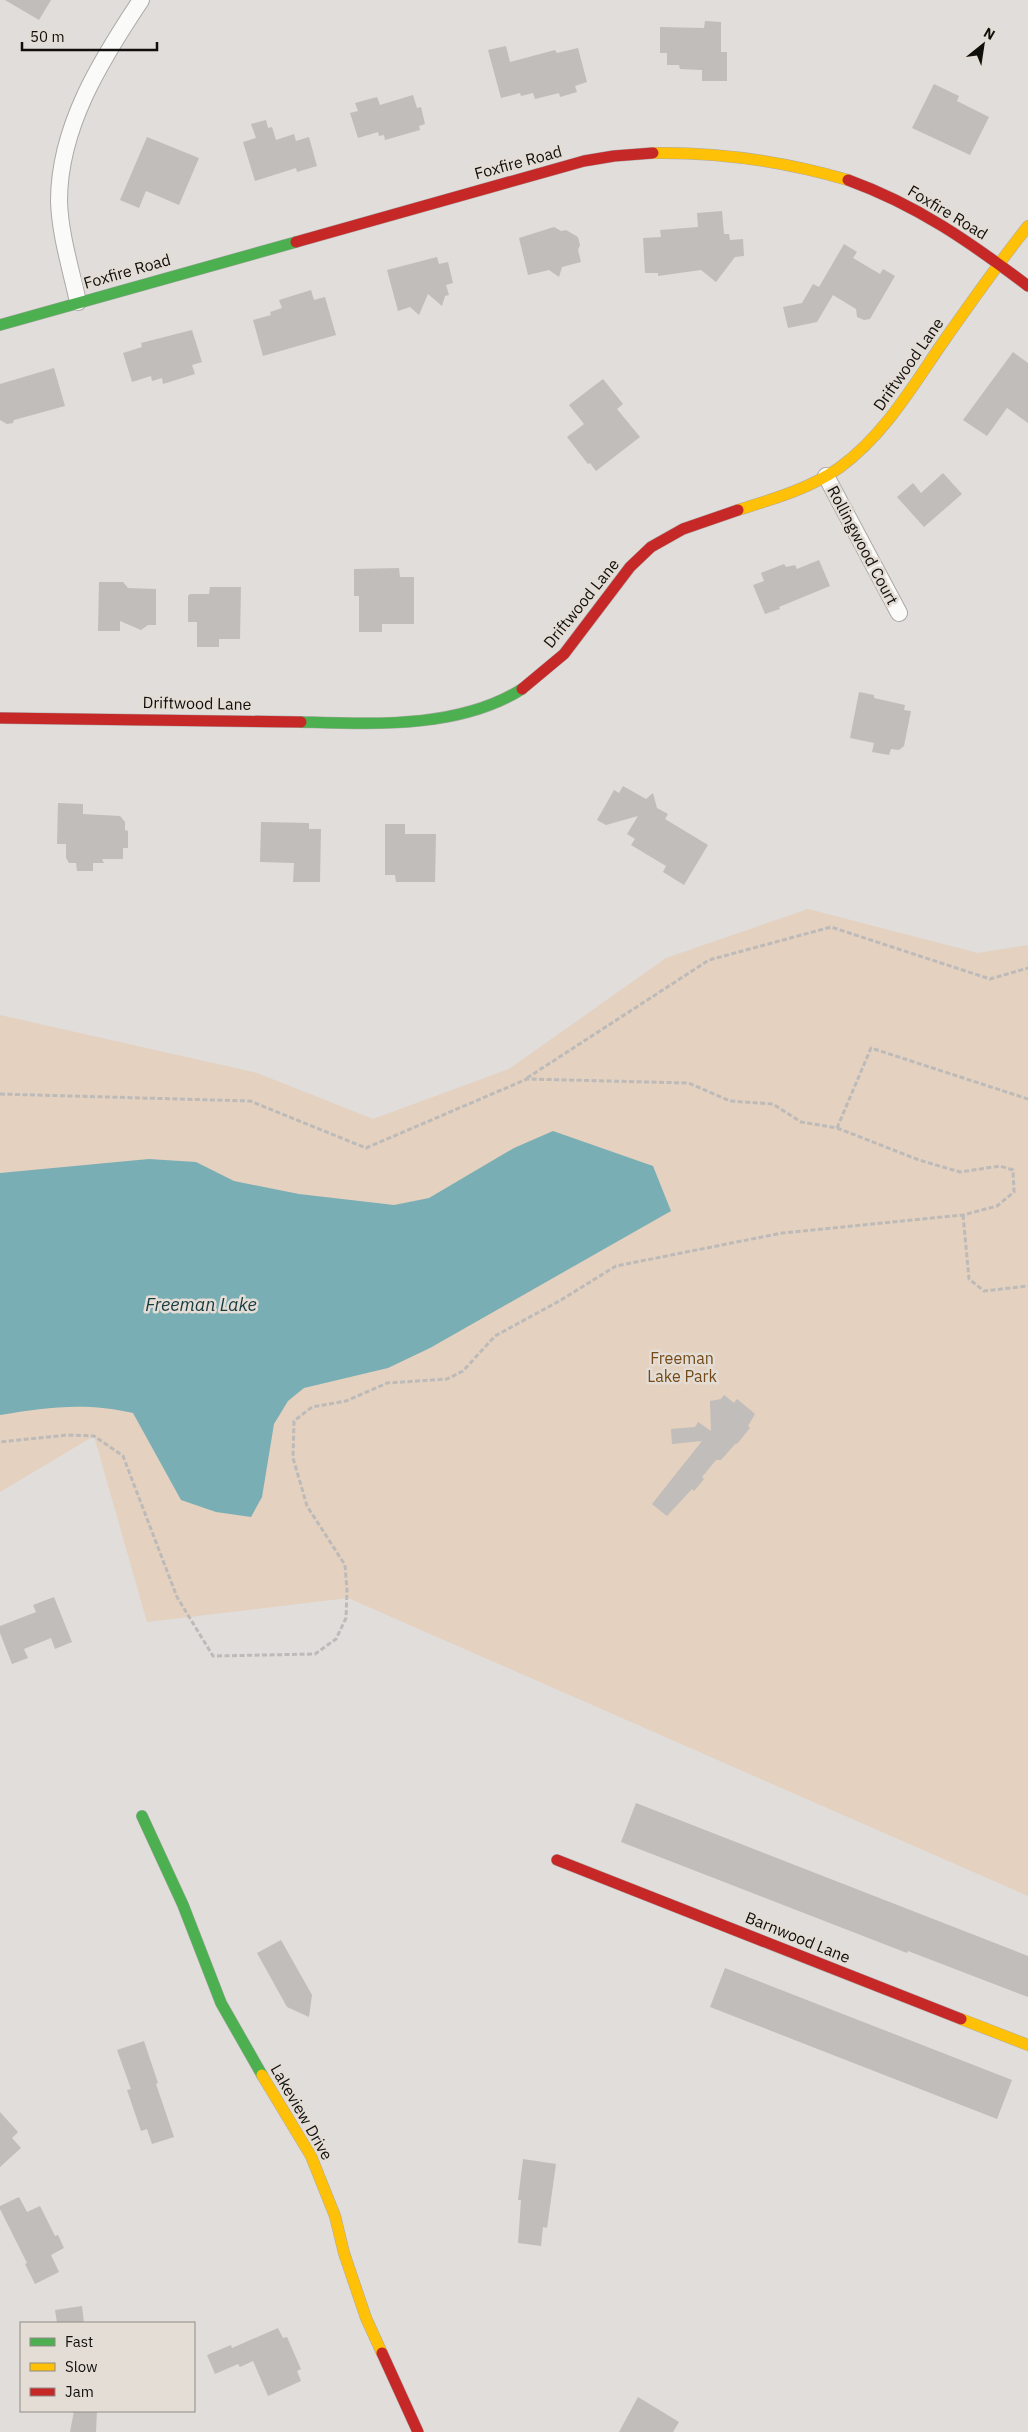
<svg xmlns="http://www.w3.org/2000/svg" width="1028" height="2432" font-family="'IBM Plex Sans',sans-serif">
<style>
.green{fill:#e4d1bf}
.water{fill:#7aaeb5}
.building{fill:#c0bdba}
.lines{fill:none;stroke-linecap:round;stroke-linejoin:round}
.street-casing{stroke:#aca9a7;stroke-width:18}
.fast-casing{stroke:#aca9a7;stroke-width:12}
.slow-casing{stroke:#aca9a7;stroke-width:12}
.jam-casing{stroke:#aca9a7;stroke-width:12}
.path{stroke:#bdbbba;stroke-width:3;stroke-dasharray:5 2.5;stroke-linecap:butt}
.street{stroke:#fafaf9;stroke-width:16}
.fast{stroke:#4caf50;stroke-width:11}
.slow{stroke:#ffc107;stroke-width:11}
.jam{stroke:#c62828;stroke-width:11}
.labels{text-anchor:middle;stroke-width:5;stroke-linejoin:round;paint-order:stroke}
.street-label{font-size:16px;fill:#110f0c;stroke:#e4ddd6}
.park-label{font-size:16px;fill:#734a18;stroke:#e4ddd6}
.water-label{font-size:18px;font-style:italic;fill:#163b40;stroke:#e4ddd6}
</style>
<rect width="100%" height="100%" fill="#e0ddda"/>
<path class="green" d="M808 909 978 953 1028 945V1896L348 1598 147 1622 94 1436 0 1492V1015L257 1073 373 1119 509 1069 666 958Z"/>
<path class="water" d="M553 1131 653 1166 671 1211 430 1348 388 1368 304 1388 288 1401 274 1424 262 1497 251 1517 216 1512 181 1500 133 1413C86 1402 46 1407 0 1415V1173L149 1159 196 1162 234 1181 299 1194 394 1205 429 1198 514 1148Z"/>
<g class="building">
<path d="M5 0H51L39 20Z"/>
<path d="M705 21 721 22V52H727V81H702V70L680 69 679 65H667V53H660V27L704 28Z"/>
<path d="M506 46 510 62 555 50 557 53 578 48 587 82 575 86 577 92 560 97 559 93 535 99 533 93 521 96 520 93 501 98 488 50Z"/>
<path d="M934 84 959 96 957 101 989 117 970 155 912 128Z"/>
<path d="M413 95 417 108 421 107 425 124 419 126 420 130 385 140 384 135 379 136 378 132 358 138 350 113 358 111 355 103 377 97 380 105Z"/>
<path d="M266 120 268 128 272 127 276 140 294 134 296 141 309 137 317 166 297 172 296 168 255 181 243 142 256 138 251 124Z"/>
<path d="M147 137 199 158 179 205 146 191 139 208 120 200Z"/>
<path d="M722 211 724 234H729L730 240 743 239 744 256 735 257 716 282 701 270 658 276V273H645L643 238 661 237 660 230 698 227 697 213Z"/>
<path d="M554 227 561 231 566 230 578 237 580 245 578 250 581 262 562 267 559 277 549 270 528 275 519 238Z"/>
<path d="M844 244 857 252 853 258 880 274 883 269 895 276 870 319 864 320 857 317 856 309 833 295 817 322 788 328 783 307 802 303 813 284 819 287Z"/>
<path d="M437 257 439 264 448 262 453 283 446 285 449 295 445 296 442 306 428 294 419 315 410 307 398 311 387 270Z"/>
<path d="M311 290 314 300 325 297 336 335 263 356 253 320 271 315 270 312 282 308 279 300Z"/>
<path d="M192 330 202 362 192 365 195 374 163 384 162 378 152 381 151 376 132 382 123 353 142 347 141 343Z"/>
<path d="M1013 352 1028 363V423L1007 408 987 436 963 420Z"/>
<path d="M54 368 65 406 14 420 13 423 7 424 0 420V384Z"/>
<path d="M603 379 623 404 617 409 640 437 596 471 590 463 588 464 567 437 584 424 569 405Z"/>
<path d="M943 473 962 494 924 527 897 497 913 483 921 493Z"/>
<path d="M819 560 830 586 779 607 780 609 765 614 753 585 764 581 761 573 784 564 786 567 795 565 797 569Z"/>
<path d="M399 568 400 577H414V624H382V632H359V596H354V569Z"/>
<path d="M99 582H123L128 588 156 589V625H148L141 630 120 621V631H98Z"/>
<path d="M210 587H241L240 639H219V647H197V622H188V596L190 594H209Z"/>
<path d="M859 692 874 695V698L905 705 904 710 911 711 904 746 899 750 891 749 889 755 872 752 874 743 850 738Z"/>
<path d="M623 786 646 799 653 793 657 808 668 814 665 819 708 845 684 885 663 872 666 866 631 845 635 839 627 834 638 816 606 825 597 820 614 790 619 793Z"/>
<path d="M58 803 83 804V814L120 816 125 822V830L128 831V848H123V859H102L104 863H93V871H77L76 863H69L66 858V844H57Z"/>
<path d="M261 822 309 823V829H321L320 882H293L294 863 260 862Z"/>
<path d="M385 824H405V834H436L435 882H396L395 875H385Z"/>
<path d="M724 1395 734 1403 737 1399 754 1413 755 1414 748 1426 750 1428 737 1444 736 1443 721 1460H716L702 1477 704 1479 694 1491 692 1489 667 1516 652 1504 702 1441 672 1444 671 1429 695 1427 698 1422 711 1431 710 1401 721 1399Z"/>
<path d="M54 1597 72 1642 55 1649 51 1638 24 1649 28 1658 12 1664 0 1633V1626L36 1612 33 1605Z"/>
<path d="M636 1803 1028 1956V1997L908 1951 907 1953 621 1842Z"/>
<path d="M281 1940 312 1995 309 2017 287 2007 257 1953Z"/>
<path d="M725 1968 1012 2080 997 2119 710 2007Z"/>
<path d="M144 2041 158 2083 156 2084 174 2137 152 2144 147 2129 141 2131 127 2090 131 2089 117 2050Z"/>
<path d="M0 2112 18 2132 12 2138 21 2148 0 2167Z"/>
<path d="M523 2159 556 2164 547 2228 543 2227 541 2246 518 2243 521 2200H518Z"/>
<path d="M19 2197 27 2212 40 2206 55 2236 58 2235 64 2248 51 2255 59 2272 35 2284 25 2264 27 2263 0 2209V2206Z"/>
<path d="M82 2306 84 2323H57L55 2310Z"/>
<path d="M278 2328 283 2338 287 2337 301 2369 297 2371 301 2381 268 2396 253 2361 240 2367 238 2364 215 2374 207 2355 231 2345 232 2348Z"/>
<path d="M638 2397 679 2422 673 2432H619Z"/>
<path d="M74 2411H97L96 2432H70Z"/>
</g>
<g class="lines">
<g class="street-casing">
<g id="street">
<path d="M78 302C71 269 60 235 59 201 59 127 101 60 141 0"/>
<path d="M826 476 899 613"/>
</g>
</g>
<g class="fast-casing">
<g id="fast">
<path d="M0 325 296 242"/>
<path d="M301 722C372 724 459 729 522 689"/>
<path d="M142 1816 183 1905 221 2003 262 2075"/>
</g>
</g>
<g class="slow-casing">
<g id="slow">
<path d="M653 153C721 152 783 161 848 180"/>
<path d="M738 510C773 499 809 489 839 468 883 436 911 389 941 345 969 305 997 265 1028 226"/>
<path d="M961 2019 1028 2045"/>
<path d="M262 2075 311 2156 335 2216 344 2253 366 2318 382 2353"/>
</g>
</g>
<g class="jam-casing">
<g id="jam">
<path d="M848 180C917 205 970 242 1028 286"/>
<path d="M296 242 584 161 614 156 653 153"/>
<path d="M522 689 564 654 630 567 651 547 683 529 738 510"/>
<path d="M0 718 301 722"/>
<path d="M557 1860 961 2019"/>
<path d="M382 2353 418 2432"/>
</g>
</g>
<g class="path">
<path d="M527 1078 709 960 831 927 990 979 1028 968"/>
<path d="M0 1094 250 1101 366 1148 527 1079 689 1083 730 1101 773 1104 801 1122 837 1128 919 1160 960 1172 1000 1166 1013 1170 1014 1192 997 1206 963 1215 782 1233 616 1266 561 1300 495 1336 463 1371 447 1379 387 1383 346 1401 312 1407 294 1421 293 1458 307 1506 345 1565 347 1590 346 1618 336 1639 315 1654 213 1656 177 1597 123 1456 94 1436 67 1435 0 1442"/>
<path d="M837 1128 871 1048 1028 1099"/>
<path d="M963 1215 969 1279 984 1291 1028 1286"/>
</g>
<use href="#street" class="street"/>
<use href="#fast" class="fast"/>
<use href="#slow" class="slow"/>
<use href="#jam" class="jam"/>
</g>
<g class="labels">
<g class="street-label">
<text transform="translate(518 162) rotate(-15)" y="6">Foxfire Road</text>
<text transform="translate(948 212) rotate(31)" y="6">Foxfire Road</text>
<text transform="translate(127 271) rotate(-16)" y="6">Foxfire Road</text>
<text transform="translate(908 364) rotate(-55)" y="6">Driftwood Lane</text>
<text transform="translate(863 545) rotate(62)" y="6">Rollingwood Court</text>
<text transform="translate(581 603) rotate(-51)" y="6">Driftwood Lane</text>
<text transform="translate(197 703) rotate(1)" y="6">Driftwood Lane</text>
<text transform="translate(798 1937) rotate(22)" y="6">Barnwood Lane</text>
<text transform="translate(302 2112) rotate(60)" y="6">Lakeview Drive</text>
</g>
<g class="park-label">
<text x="682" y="1364">Freeman<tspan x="682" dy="18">Lake Park</tspan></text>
</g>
<g class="water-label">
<text x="201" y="1311">Freeman Lake</text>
</g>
</g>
<rect x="20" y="2322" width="175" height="90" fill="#e4ddd6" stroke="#908b85"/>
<rect x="30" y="2338" width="25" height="8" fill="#4caf50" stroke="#908b85"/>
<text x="65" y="2347" font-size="15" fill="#110f0c">Fast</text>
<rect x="30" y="2363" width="25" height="8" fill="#ffc107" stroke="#908b85"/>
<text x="65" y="2372" font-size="15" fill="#110f0c">Slow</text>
<rect x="30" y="2388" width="25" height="8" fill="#c62828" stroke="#908b85"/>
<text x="65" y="2397" font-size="15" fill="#110f0c">Jam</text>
<g transform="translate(983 45) rotate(30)" stroke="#e4ddd6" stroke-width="4" paint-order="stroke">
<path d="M0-4L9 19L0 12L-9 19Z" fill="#110f0c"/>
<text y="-8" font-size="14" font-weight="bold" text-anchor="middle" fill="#110f0c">N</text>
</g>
<path d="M22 42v8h135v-8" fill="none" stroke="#110f0c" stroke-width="2.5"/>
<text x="30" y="42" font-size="15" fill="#110f0c" stroke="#e4ddd6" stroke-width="4" paint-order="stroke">50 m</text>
</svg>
